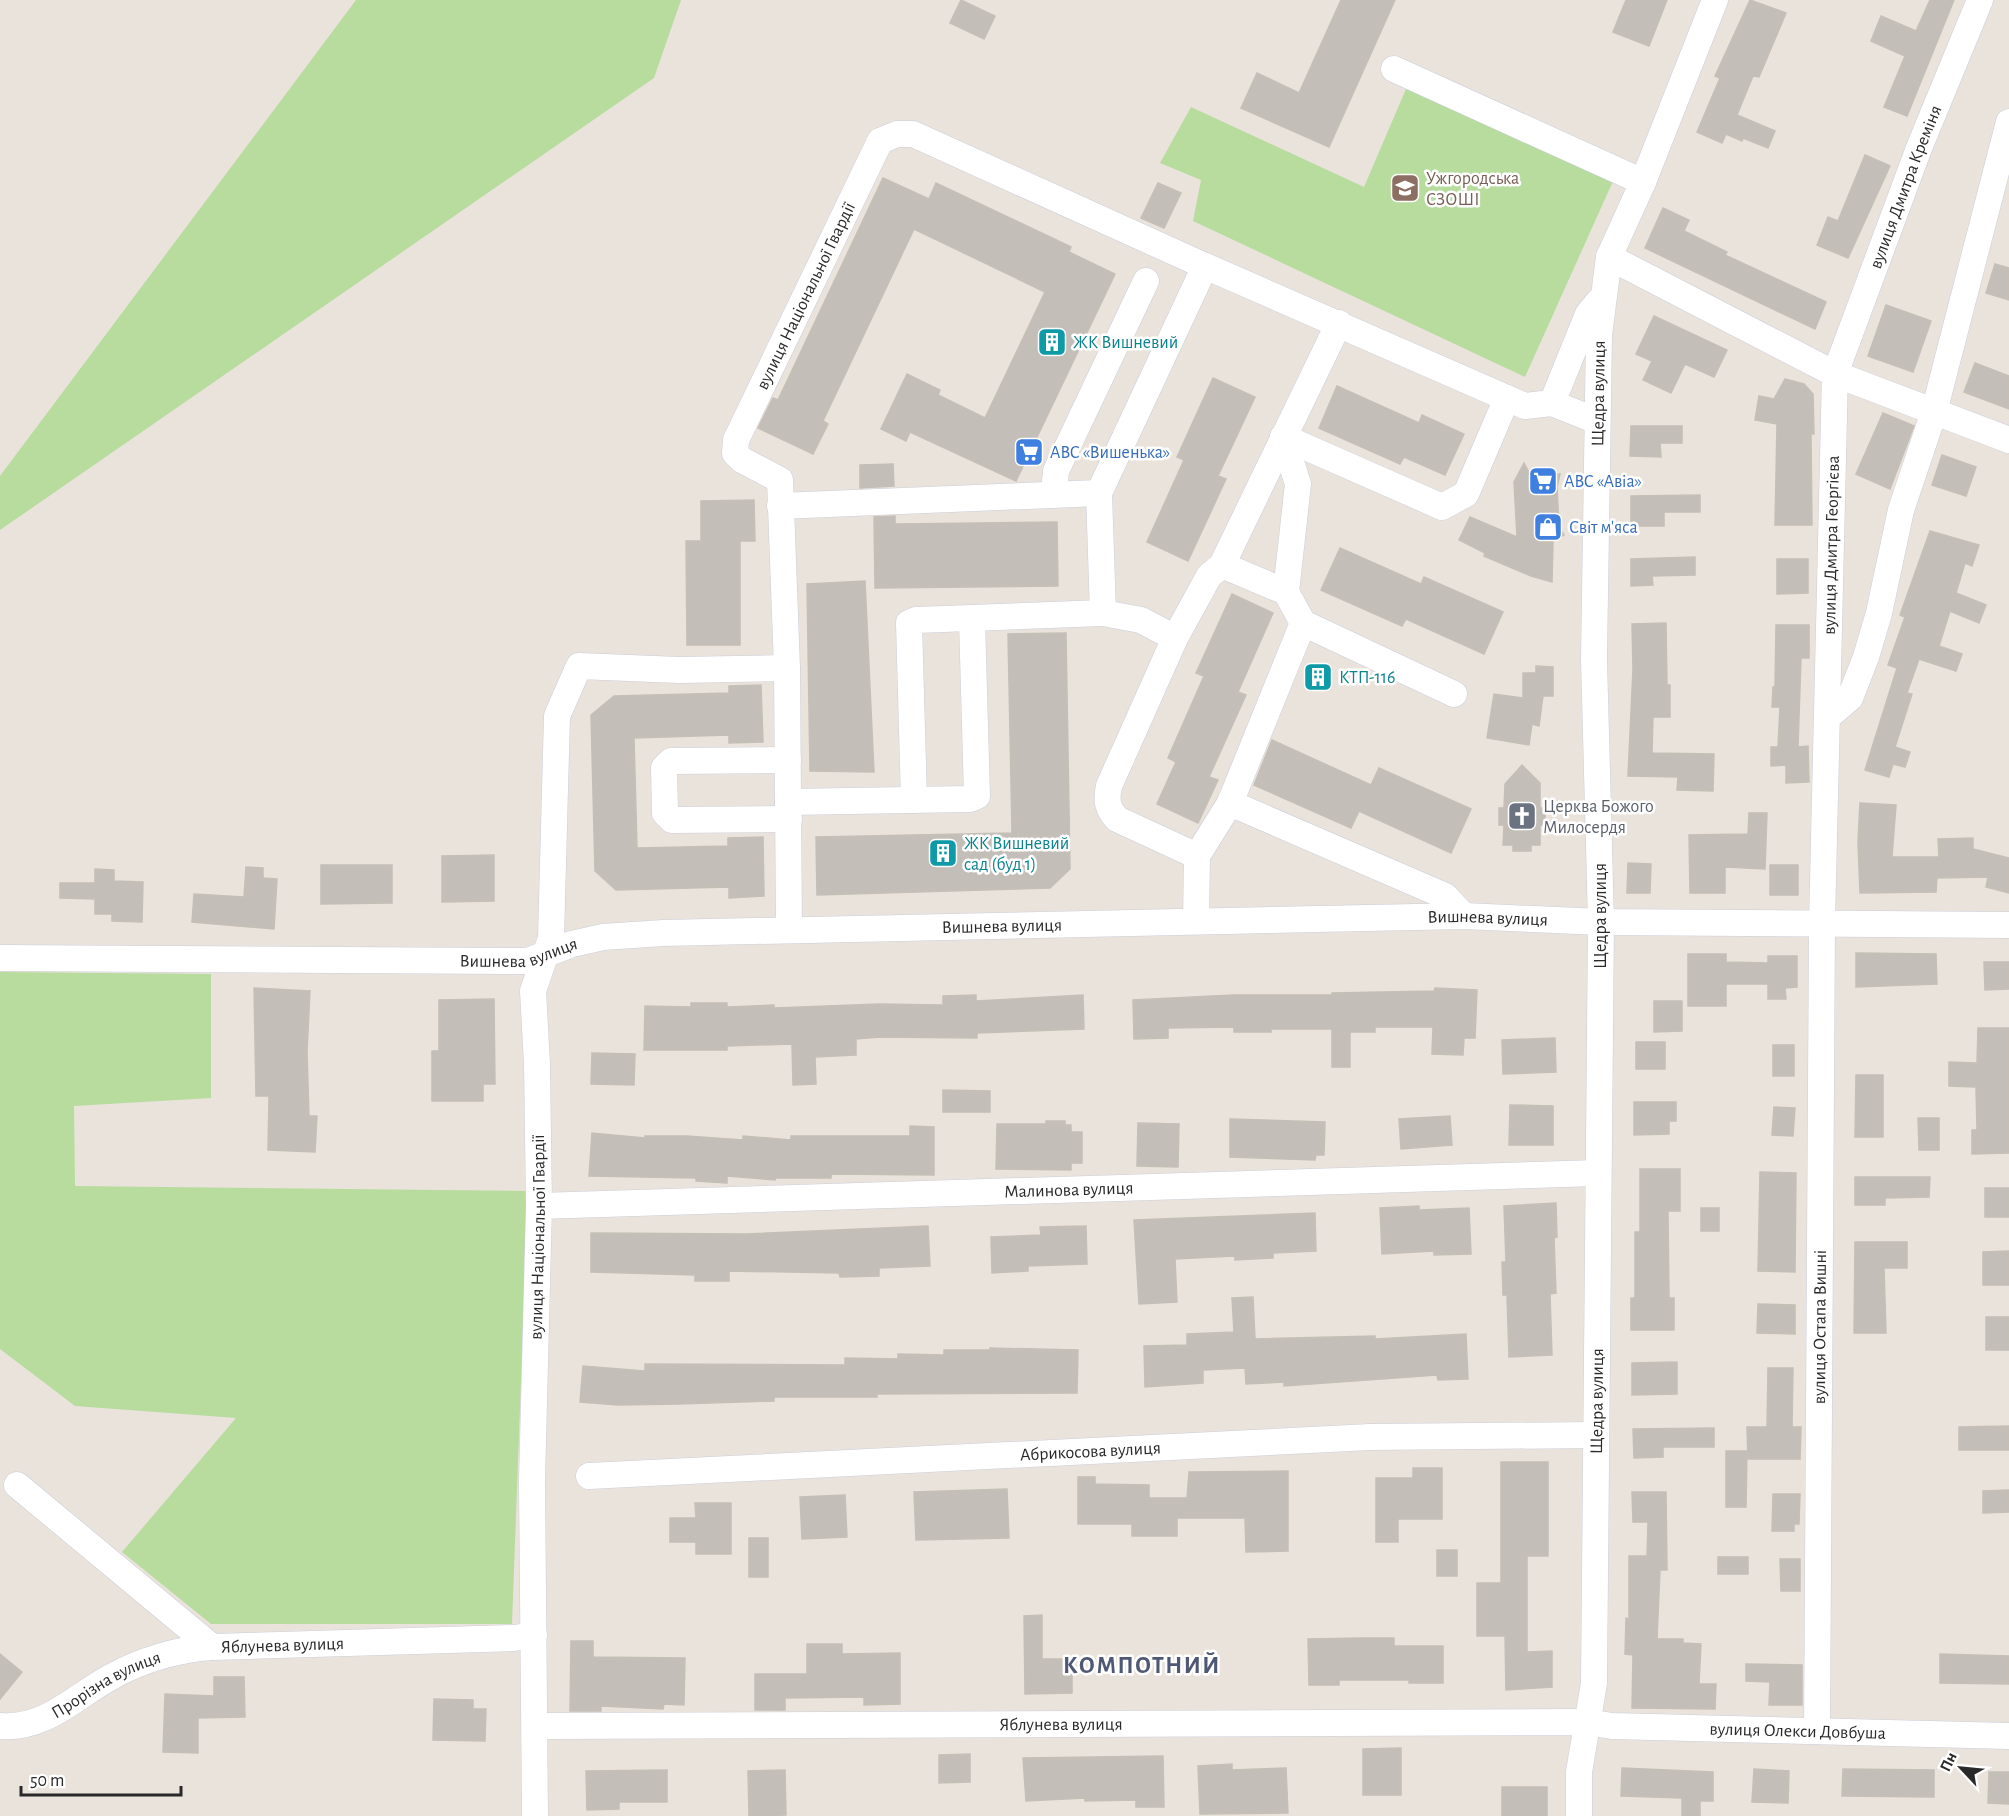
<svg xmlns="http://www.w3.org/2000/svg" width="2009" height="1816" font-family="'Alegreya Sans',sans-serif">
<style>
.green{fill:#b7dc9e}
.building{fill:#c3beb8;stroke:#c5bfb6;stroke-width:1.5}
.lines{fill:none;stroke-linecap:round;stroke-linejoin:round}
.minor-casing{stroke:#cbceda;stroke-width:27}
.minor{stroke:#fff;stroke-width:26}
.labels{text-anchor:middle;stroke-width:5;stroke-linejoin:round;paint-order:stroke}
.education-label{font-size:18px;fill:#785e54;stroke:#fff;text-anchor:start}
.street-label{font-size:18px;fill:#292929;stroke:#fff}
.culture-label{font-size:18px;fill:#0d838f;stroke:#fff;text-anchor:start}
.shop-label{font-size:18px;fill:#366cbe;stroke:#fff;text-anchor:start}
.worship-label{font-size:18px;fill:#5b616d;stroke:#fff;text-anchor:start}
.district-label{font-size:24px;font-weight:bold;letter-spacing:1.5px;fill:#4e5875;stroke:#fff}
</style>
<rect width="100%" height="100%" fill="#eae3dc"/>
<g class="green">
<path d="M356 0H681L654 78 0 530V476Z"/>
<path d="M1406 89 1431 94 1614 179 1525 377 1193 221 1201 180 1160 163 1191 107 1364 187Z"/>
<path d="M0 972 211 974V1098L74 1106 75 1186 528 1191 512 1624H211L122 1552 236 1418 75 1406 0 1349Z"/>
</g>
<g class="building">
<path d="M961 0 995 16 984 39 950 23Z"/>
<path d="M1341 0H1395L1329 147 1241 108 1257 73 1299 93Z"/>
<path d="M1626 0H1667L1649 46 1613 32Z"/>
<path d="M1750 0 1786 13 1759 77 1753 76 1737 115 1775 131 1768 148 1743 138 1742 141 1726 134 1722 143 1697 132 1720 78 1715 76Z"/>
<path d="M1930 0H1954L1907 116 1884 107 1905 56 1871 41 1881 16 1916 31Z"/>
<path d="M1865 155 1890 166 1848 258 1817 245 1828 217 1838 221Z"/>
<path d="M883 178 929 199 936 183 1071 247 1069 252 1115 274 1016 481 910 432 906 441 881 429 907 374 940 390 938 395 985 418 1045 292 914 229 823 421 828 424 813 454 758 428 773 398 778 400Z"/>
<path d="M1158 183 1181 193 1164 228 1141 218Z"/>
<path d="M1663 208 1689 220 1684 231 1727 252 1725 255 1826 302 1815 329 1645 248Z"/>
<path d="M1995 264 2009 268V300L1986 293Z"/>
<path d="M1886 305 1931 321 1913 372 1868 356Z"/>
<path d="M1654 316 1727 350 1714 377 1685 364 1671 393 1643 380 1652 361 1636 354Z"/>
<path d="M1975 363 2009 376V409L1964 392Z"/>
<path d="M1213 378 1255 397 1218 476 1226 479 1188 561 1147 542 1184 460 1177 457Z"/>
<path d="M1785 379 1804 384 1813 394 1814 434H1811L1812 525H1775L1777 424 1755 420 1759 396 1774 399Z"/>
<path d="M1337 386 1419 423 1422 415 1464 434 1445 475 1404 457 1400 464 1319 428Z"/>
<path d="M1883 413 1914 426 1890 489 1856 474Z"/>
<path d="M1631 426H1682V443H1660L1661 457 1630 456Z"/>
<path d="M1942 455 1976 467 1966 496 1932 485Z"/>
<path d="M1524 463 1532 478 1560 474 1557 487 1559 527 1564 535 1553 541 1552 582 1531 576 1484 556 1485 553 1459 540 1470 517 1517 537 1514 482Z"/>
<path d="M893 464 894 486 860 488V465Z"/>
<path d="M1700 495V512H1664V526H1631V496Z"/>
<path d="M754 500 755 541H740V645H687L686 541H701V501Z"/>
<path d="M895 516V524L1057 522 1058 586 875 588 874 517Z"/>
<path d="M1930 531 1979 545 1972 566 1965 563 1956 593 1986 605 1979 623 1950 611 1939 646 1962 654 1956 671 1919 659 1907 693 1912 694 1895 747 1910 752 1905 767 1893 764 1889 777 1865 770 1897 668 1888 665 1905 617 1900 615Z"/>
<path d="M1340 548 1421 584 1424 577 1503 612 1484 654 1406 619 1402 626 1321 590Z"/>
<path d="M1695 557V575L1652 576 1653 585 1631 586V559Z"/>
<path d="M1777 559H1808V593L1777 594Z"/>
<path d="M865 581 874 772 810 771 807 584Z"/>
<path d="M1232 594 1273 613 1238 692 1246 695 1209 777 1218 780 1198 823 1157 804 1176 762 1168 758 1204 676 1196 673Z"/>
<path d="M1666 623 1667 685H1670V717H1653L1652 753 1714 754 1713 791 1677 790 1678 777 1628 776 1633 669 1632 624Z"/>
<path d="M1776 625H1809V658H1801L1798 747 1808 746 1809 782 1786 783V765L1771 766V747H1778L1780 707H1772L1773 687H1775Z"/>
<path d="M1066 633 1070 869 1050 888 817 895 816 837 1012 833 1008 634Z"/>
<path d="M1536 666 1553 667V696H1543L1539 726 1532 724 1529 745 1487 738 1494 694 1523 698V673H1536Z"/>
<path d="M761 685 763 742 729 743V735L634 738 637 848 728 846V838L763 837 764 896 729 898V887L616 890 595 871 591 715 614 696 729 693V686Z"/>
<path d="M1272 740 1371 785 1379 768 1471 809 1451 853 1359 811 1351 828 1254 785Z"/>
<path d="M1522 765 1540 783V808H1545V825H1540V845H1531V851H1513V845H1503L1504 825H1499V808H1504L1505 784Z"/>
<path d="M1860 803 1896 805 1892 857H1939L1938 839 1973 838V849L2009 858V893L1986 887 1988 877 1937 878 1936 892 1860 893 1858 842Z"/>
<path d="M1749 813H1767L1765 869 1725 867V893H1690L1689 835 1748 834Z"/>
<path d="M494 855V901L442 902V856Z"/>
<path d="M1628 863 1651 864 1650 893H1627Z"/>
<path d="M321 865H392V903L321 904Z"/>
<rect x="1770" y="865" width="28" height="30"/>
<path d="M246 867 263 868V878L277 879 274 929 192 922 194 894 244 897Z"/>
<path d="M95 869 114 870V881L143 882 142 922 112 921V914H95V899L60 898V883H95Z"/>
<path d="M1856 953 1936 954 1937 984 1856 987Z"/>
<path d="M1688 954H1726V962L1768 963V956H1797V987L1785 988 1786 999H1768V984H1726V1006H1688Z"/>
<path d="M1984 962H2009V989L1985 990Z"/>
<path d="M254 988 310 991 307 1052 309 1116H317L315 1152 268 1150 269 1096H256Z"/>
<path d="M1435 988 1477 990 1475 1038H1464L1463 1055 1432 1054 1433 1027H1375V1032H1350V1067H1332V1029H1271V1032H1234V1027L1168 1028V1038L1134 1039 1133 1000 1233 995H1332V993L1434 991Z"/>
<path d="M976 995V1001L1083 995 1084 1029 977 1033V1038L880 1037 856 1039V1055L815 1057 816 1084 793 1085 792 1044 727 1046V1050H644L645 1006 691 1007V1003H727V1007L774 1005V1008L879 1004 943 1005V996Z"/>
<path d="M494 999 495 1084H483V1101H432V1051H439V1000Z"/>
<path d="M1654 1001H1682V1031L1654 1032Z"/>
<path d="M1978 1028H2009V1153L1972 1154V1130H1977L1976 1087 1949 1086V1062L1977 1063Z"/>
<path d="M1555 1038 1556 1072 1503 1074 1502 1040Z"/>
<rect x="1636" y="1042" width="29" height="27"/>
<rect x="1773" y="1045" width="21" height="31"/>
<path d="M592 1053 635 1054 634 1085 591 1084Z"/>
<path d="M1856 1075H1883V1137H1855Z"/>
<path d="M943 1090 990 1091V1112H943Z"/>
<path d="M1634 1102H1676V1121H1669V1134L1634 1135Z"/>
<path d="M1510 1105 1553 1106V1145H1509Z"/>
<path d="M1774 1107 1795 1108 1793 1136 1772 1135Z"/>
<path d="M1450 1116 1452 1145 1401 1149 1399 1119Z"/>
<path d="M1918 1118H1939V1150H1919Z"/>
<path d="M1230 1119 1325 1122 1324 1155H1316L1315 1160 1230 1157Z"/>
<path d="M1046 1121H1065V1125H1071V1132H1082V1163H1071V1170L996 1169 997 1124H1046Z"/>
<path d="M1138 1123 1179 1124 1178 1167 1137 1166Z"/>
<path d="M910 1126 934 1127V1175L831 1174V1178H776L775 1180 727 1176V1183L696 1181V1178L589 1176 592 1133 645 1138V1136H687L743 1140V1136L791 1140V1136H910Z"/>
<path d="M1640 1169H1680V1211H1668L1669 1298H1674V1330H1631V1298H1635V1232H1640Z"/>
<path d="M1760 1172 1796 1173 1795 1272 1758 1271Z"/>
<path d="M1855 1177H1930L1929 1197 1885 1198V1205H1855Z"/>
<rect x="1985" y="1188" width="24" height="29"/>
<path d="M1556 1203 1557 1237 1554 1238 1556 1293 1550 1294 1552 1355 1509 1357 1507 1295H1503L1502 1262H1506L1504 1206Z"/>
<path d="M1419 1206V1210L1469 1208 1471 1254 1434 1255V1251L1382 1254 1380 1208Z"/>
<rect x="1701" y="1208" width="18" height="23"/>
<path d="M1315 1213 1316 1251 1273 1253V1258L1235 1260V1256L1175 1259 1177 1302 1139 1304 1134 1220Z"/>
<path d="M928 1226 930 1266 879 1268V1276L840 1277 839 1273 729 1271V1281H695V1275L591 1272V1233L746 1234Z"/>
<path d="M1086 1226 1087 1264 1028 1266V1271L992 1273 991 1237 1041 1235 1040 1227Z"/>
<path d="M1855 1242H1907V1268H1884L1886 1333H1854Z"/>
<path d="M2009 1251V1285H1983V1252Z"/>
<path d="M1253 1297 1255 1339 1375 1336V1339L1466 1334 1468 1379 1438 1380 1437 1375 1284 1386V1382L1246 1384 1245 1368 1203 1370V1383L1145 1387 1144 1346 1187 1345V1334L1234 1332 1232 1298Z"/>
<path d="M1758 1304 1795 1305V1334L1757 1333Z"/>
<rect x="1986" y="1317" width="23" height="33"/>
<path d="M990 1348 1078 1350 1077 1393 877 1394V1397H774V1401L679 1404 618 1405 580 1402 583 1366 645 1371V1364L845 1365V1358L898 1359V1354L944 1355V1350H990Z"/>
<path d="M1677 1362V1394L1632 1395V1363Z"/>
<path d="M1768 1368H1793L1792 1427H1801L1800 1459H1748L1747 1427H1767Z"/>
<path d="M2009 1426V1450H1959V1427Z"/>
<path d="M1714 1428V1447H1663V1457L1634 1458 1633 1429Z"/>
<path d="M1726 1451H1747L1746 1507H1726Z"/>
<path d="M1501 1462H1548V1556H1527V1652L1552 1651V1687L1506 1690 1505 1636H1477V1583H1501Z"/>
<path d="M1413 1468H1442V1519H1398V1542H1376V1478H1413Z"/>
<path d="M1288 1471V1551L1246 1552 1245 1518H1177V1536H1132V1524H1078V1477H1095V1484L1149 1485V1498H1187L1189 1472Z"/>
<path d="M1007 1489 1009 1538 916 1540 914 1492Z"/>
<path d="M2009 1490V1512L1983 1513V1491Z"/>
<path d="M1632 1492H1666L1667 1570H1660L1657 1639H1683V1643L1701 1644 1699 1684H1716L1715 1709 1632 1708 1633 1655 1625 1654 1626 1618 1629 1619V1556H1647L1648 1522H1633Z"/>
<path d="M1773 1494H1800L1799 1524H1794V1531H1772Z"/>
<path d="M845 1495 847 1537 802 1539 800 1497Z"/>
<path d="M695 1503H731V1554H696V1542H670V1518H696Z"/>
<rect x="749" y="1538" width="19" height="39"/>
<rect x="1437" y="1550" width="20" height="26"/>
<rect x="1718" y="1557" width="30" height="17"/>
<path d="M1780 1559H1800V1591H1781Z"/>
<path d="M1042 1615V1659H1072V1693L1025 1694 1024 1616Z"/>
<path d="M1361 1638H1394V1646H1443V1683H1409V1680H1339V1685H1309L1308 1639Z"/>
<path d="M571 1641H593V1657L685 1658 684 1705 664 1704 663 1709 601 1706V1711H570Z"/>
<path d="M807 1644H842V1654L900 1653V1704L864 1705V1697L785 1698V1710H755V1674H807Z"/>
<path d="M0 1654 22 1672 0 1699Z"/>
<path d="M1940 1654 2009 1656V1684L1940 1683Z"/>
<path d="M1746 1664 1802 1665V1705H1769L1770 1682 1746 1681Z"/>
<path d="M214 1677H244L245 1717 198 1718V1753L163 1752 165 1694 214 1696Z"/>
<path d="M434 1699 473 1700V1709H486L485 1741 433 1740Z"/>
<path d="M1401 1748V1795H1363V1749Z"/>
<path d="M970 1754V1782L939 1783V1755Z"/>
<path d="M1163 1756 1164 1807H1136V1800L1085 1801V1798L1026 1801 1023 1758Z"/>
<path d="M1232 1764V1770L1286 1768 1288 1813 1200 1814 1198 1766Z"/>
<path d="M1622 1768 1713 1772V1801H1700V1816H1682V1798L1621 1796Z"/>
<path d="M1754 1769 1789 1771 1788 1803 1752 1802Z"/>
<path d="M1843 1769 1934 1770V1797L1842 1796Z"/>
<path d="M667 1770V1802H619V1809L587 1810 586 1771Z"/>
<path d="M785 1770 786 1815 749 1816 748 1771Z"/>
<path d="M1989 1772H2009V1804L1988 1803Z"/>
<rect x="1502" y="1787" width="45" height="29"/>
</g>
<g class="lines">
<g class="minor-casing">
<g id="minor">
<path d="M1394 69 1643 182"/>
<path d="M1609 257 1835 374 2009 440"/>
<path d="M1205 266 1525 406 1552 403 1588 314 1598 302"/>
<path d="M1552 403 1597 421"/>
<path d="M1283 437 1442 507 1466 494 1507 398"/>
<path d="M1283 437 1298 484 1286 592"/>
<path d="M1054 494 1056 471 1146 281"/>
<path d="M780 506 1099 493"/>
<path d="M1222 565 1339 323"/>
<path d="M1454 694 1303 623 1286 592 1222 565 1209 576 1175 638 1109 786C1106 800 1107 808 1117 819L1197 856 1230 803 1445 896 1464 916"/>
<path d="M1829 716 1850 698 1866 657 1879 613 1901 510 1934 412 2009 122"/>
<path d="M788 760 671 761 664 768 665 813 672 820 789 819"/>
<path d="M914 800 909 623 916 620 1103 613 1141 620 1175 638"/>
<path d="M788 802 970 799 977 796 972 620"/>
<path d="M1230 803 1303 623"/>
<path d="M1196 921 1197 856"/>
<path id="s1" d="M789 929 787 668 780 480 742 460 735 453 736 440 880 141 897 134H913L1205 266 1099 493 1103 613"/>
<path id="s2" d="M0 958 528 961 572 944 603 937 663 933 1464 916 1601 922 2009 925"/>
<path id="s3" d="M539 1206 1598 1173"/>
<path id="s4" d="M589 1476 1370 1437 1595 1435"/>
<path id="s5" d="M17 1485 212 1647 514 1638 534 1635"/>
<path id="s6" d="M0 1726C45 1730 74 1697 111 1677 141 1660 179 1649 212 1647"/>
<path id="s7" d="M535 1726 1587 1722 1612 1726 2009 1736"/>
<path id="s8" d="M1817 1731 1822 923 1835 374 1919 148 1980 0"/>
<path id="s9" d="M535 1816 532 1481 539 1206 537 1064 533 991 551 938 557 716 579 666 679 670 787 668"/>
<path id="s10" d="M1579 1816V1772L1594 1683 1601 922 1594 659 1599 335 1609 257 1643 182 1715 0"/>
</g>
</g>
<use href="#minor" class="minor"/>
</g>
<defs>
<g id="school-square" transform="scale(1.5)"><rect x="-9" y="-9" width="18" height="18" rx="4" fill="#8d6e63" stroke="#fff"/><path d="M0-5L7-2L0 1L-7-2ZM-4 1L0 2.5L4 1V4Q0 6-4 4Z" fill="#fff"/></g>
<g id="building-square" transform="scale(1.5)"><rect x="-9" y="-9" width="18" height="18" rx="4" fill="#0f9aa8" stroke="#fff"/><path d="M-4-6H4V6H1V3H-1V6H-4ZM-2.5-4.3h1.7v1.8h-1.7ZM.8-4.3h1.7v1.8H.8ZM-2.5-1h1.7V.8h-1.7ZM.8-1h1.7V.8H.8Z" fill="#fff"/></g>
<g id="supermarket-square" transform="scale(1.5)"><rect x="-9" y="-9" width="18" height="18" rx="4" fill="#3f7fe0" stroke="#fff"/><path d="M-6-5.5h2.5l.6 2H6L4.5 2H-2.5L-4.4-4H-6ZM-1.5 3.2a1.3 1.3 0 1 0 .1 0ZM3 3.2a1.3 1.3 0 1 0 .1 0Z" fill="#fff"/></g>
<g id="shop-square" transform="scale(1.5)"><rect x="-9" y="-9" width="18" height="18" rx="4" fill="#3f7fe0" stroke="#fff"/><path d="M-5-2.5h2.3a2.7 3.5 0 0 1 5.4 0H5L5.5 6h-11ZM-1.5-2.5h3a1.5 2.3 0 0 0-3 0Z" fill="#fff"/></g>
<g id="church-square" transform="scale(1.5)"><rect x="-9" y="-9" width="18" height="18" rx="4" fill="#6b7280" stroke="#fff"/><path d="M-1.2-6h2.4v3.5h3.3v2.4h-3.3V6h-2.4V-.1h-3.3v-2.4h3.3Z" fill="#fff"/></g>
</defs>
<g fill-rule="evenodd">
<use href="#school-square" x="1405" y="188"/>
<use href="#building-square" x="1052" y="342"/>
<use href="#supermarket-square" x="1029" y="452"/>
<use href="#supermarket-square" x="1543" y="481"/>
<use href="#shop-square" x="1548" y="527"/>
<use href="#building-square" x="1318" y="677"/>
<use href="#church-square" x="1522" y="816"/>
<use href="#building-square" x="943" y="853"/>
</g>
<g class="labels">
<g class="education-label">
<text x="1426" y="184">Ужгородська<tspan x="1426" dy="21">СЗОШІ</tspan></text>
</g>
<g class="street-label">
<text dy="6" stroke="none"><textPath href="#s8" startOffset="1557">вулиця Дмитра Креміня</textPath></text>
<text dy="6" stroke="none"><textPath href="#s1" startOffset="675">вулиця Національної Гвардії</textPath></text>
<text dy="6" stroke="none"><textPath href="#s10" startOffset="1424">Щедра вулиця</textPath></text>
<text dy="6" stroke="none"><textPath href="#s8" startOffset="1186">вулиця Дмитра Георгієва</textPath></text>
<text transform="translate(1600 916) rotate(-90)" y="6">Щедра вулиця</text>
<text dy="6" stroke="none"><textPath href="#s2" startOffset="1492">Вишнева вулиця</textPath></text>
<text dy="6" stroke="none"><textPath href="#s2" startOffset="1006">Вишнева вулиця</textPath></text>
<text dy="6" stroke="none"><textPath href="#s2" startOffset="520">Вишнева вулиця</textPath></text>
<text dy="6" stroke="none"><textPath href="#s3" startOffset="530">Малинова вулиця</textPath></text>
<text dy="6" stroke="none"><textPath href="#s9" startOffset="579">вулиця Національної Гвардії</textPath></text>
<text dy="6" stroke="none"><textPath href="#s8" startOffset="404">вулиця Остапа Вишні</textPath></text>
<text dy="6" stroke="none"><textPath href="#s10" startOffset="416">Щедра вулиця</textPath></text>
<text dy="6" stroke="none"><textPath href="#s4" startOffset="502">Абрикосова вулиця</textPath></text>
<text dy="6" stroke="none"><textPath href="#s5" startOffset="324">Яблунева вулиця</textPath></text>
<text dy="6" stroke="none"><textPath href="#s6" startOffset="116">Прорізна вулиця</textPath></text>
<text dy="6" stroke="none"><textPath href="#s7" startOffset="526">Яблунева вулиця</textPath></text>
<text dy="6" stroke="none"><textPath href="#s7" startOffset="1263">вулиця Олекси Довбуша</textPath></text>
</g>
<g class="culture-label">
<text x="1073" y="348">ЖК Вишневий</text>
<text x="1339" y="683">КТП-116</text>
<text x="964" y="849">ЖК Вишневий<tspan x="964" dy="21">сад (буд 1)</tspan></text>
</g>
<g class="shop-label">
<text x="1050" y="458">ABC «Вишенька»</text>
<text x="1564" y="487">ABC «Авіа»</text>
<text x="1569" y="533">Світ м'яса</text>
</g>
<g class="worship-label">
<text x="1543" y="812">Церква Божого<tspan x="1543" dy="21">Милосердя</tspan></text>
</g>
<g class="district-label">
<text x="1142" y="1673">КОМПОТНИЙ</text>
</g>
</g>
<g transform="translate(1961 1768) rotate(296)" stroke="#ffffff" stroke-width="4.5" paint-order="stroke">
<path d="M0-4.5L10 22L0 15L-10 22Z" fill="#292929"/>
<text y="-9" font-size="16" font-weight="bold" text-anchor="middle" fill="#292929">Пн</text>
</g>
<path d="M21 1786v9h160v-9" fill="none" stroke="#292929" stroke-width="3"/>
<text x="30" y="1786" font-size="18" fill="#292929" stroke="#ffffff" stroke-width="4.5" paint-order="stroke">50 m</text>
</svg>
